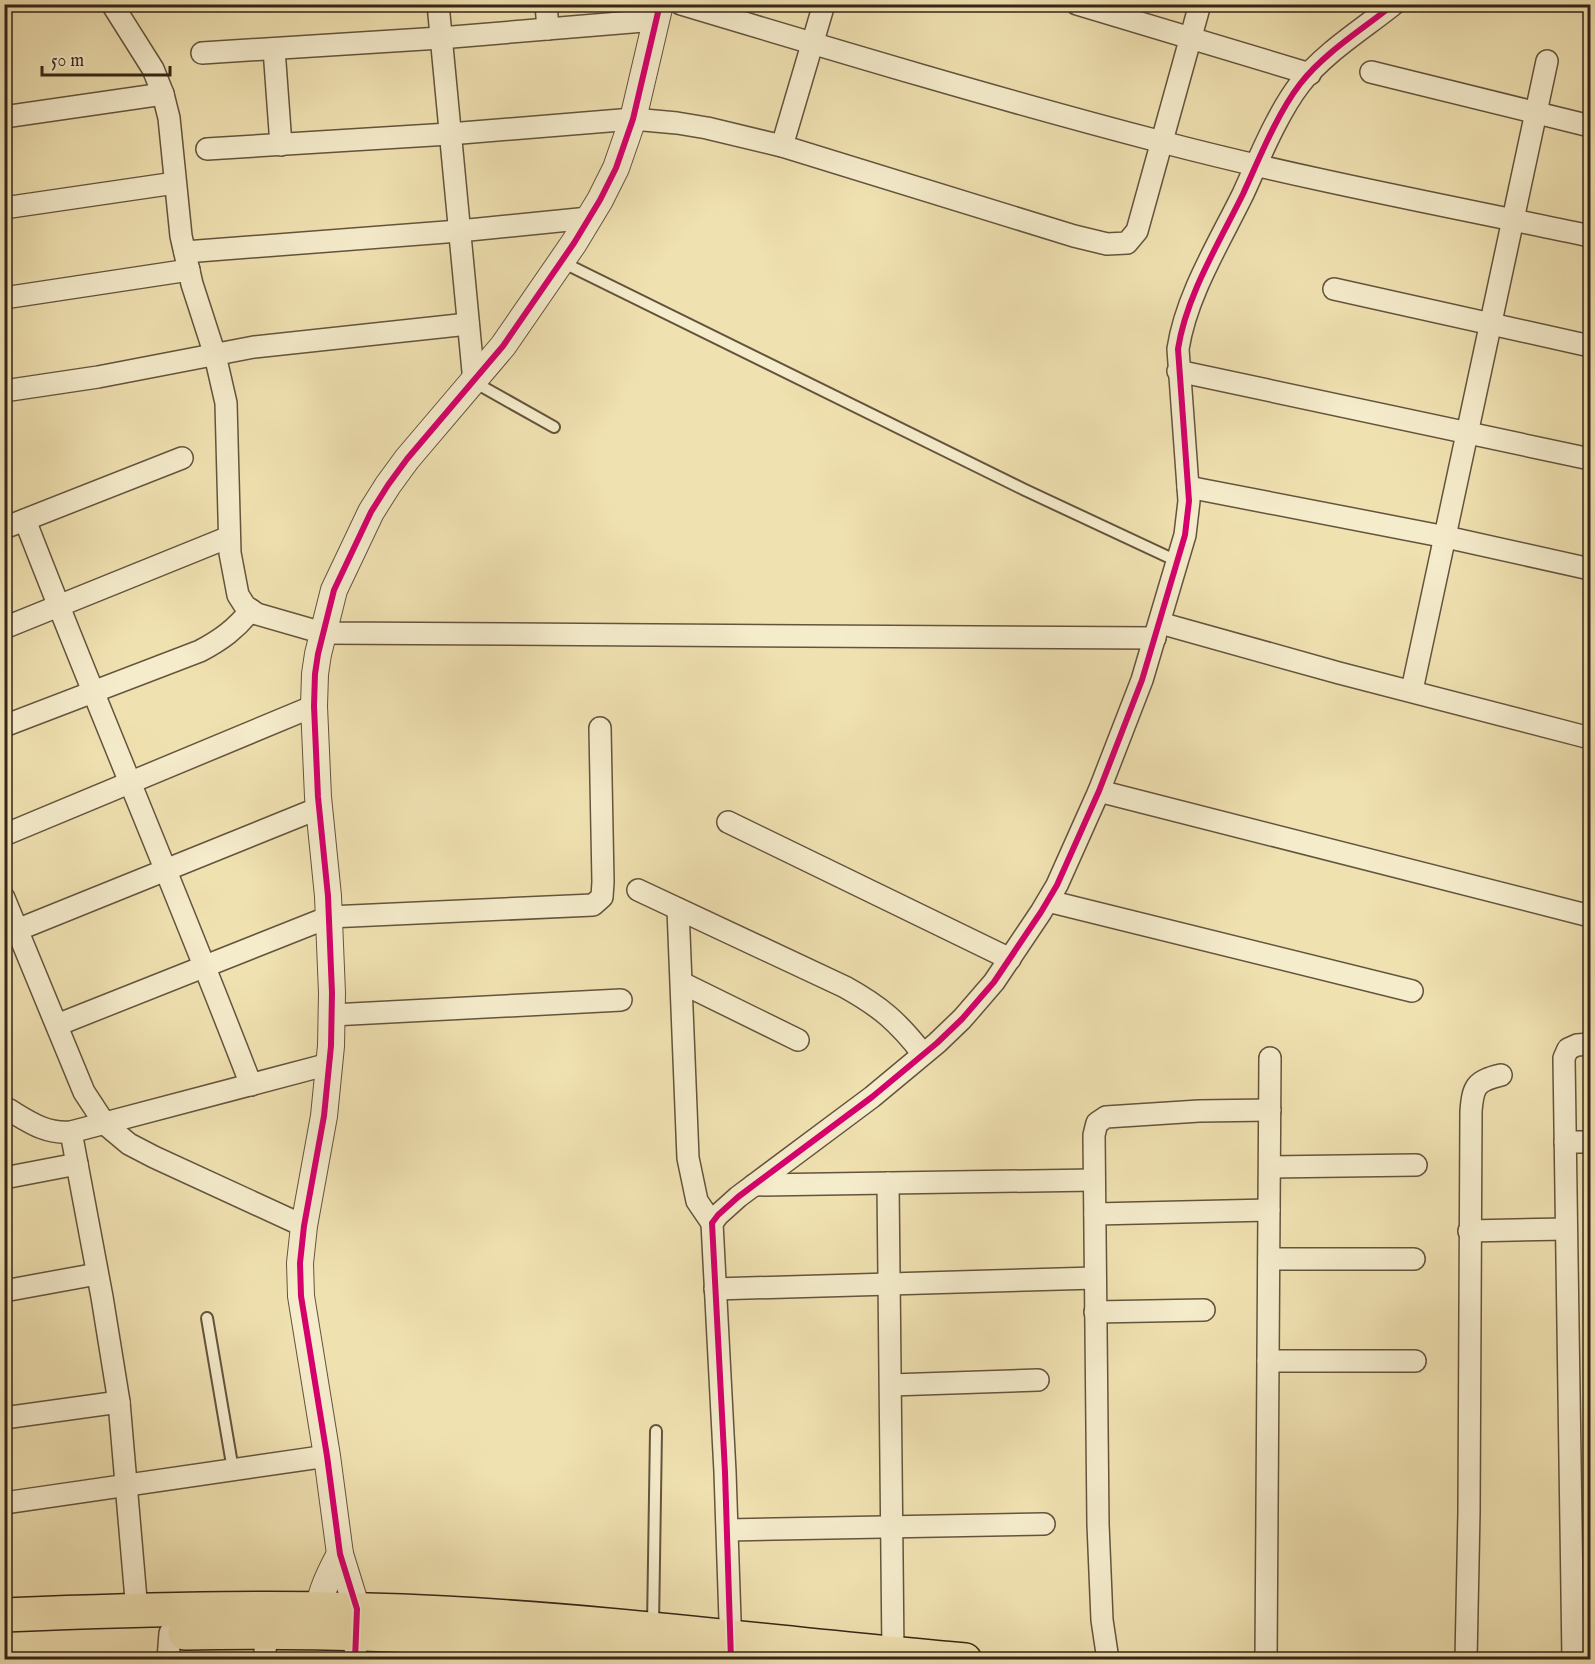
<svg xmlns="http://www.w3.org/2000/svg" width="1595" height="1664" font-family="'IM FELL English',serif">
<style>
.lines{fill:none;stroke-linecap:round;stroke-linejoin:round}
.service-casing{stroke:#64543d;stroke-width:14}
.minor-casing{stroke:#64543d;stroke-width:24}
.tertiary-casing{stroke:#64543d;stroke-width:28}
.primary-casing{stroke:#352516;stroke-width:36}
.service{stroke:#f5eccc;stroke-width:10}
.minor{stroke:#f5eccc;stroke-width:21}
.tertiary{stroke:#f5eccc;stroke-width:26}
.primary{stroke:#f0e1b1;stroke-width:33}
.cycleway-casing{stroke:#f5eccc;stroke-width:10}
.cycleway{stroke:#d6006c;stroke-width:6}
</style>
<rect width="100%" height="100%" fill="#f0e1b1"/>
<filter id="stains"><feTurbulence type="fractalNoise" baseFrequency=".00333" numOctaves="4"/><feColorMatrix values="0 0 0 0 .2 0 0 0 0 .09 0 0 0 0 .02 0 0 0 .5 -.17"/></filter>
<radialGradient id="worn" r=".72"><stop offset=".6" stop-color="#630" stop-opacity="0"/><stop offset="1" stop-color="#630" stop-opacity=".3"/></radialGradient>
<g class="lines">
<g class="service-casing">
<g id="service">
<path d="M562 262 1025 490 1179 562"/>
<path d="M474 382 554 427"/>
<path d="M207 1318 233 1470"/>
<path d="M653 1626 656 1431"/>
</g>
</g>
<g class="minor-casing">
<g id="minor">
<path d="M112 4 153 69 163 94 169 118 181 236 192 284 215 355 226 403 230 553 238 595 245 606 257 614 323 633 1155 638"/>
<path d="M438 4 474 382"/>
<path d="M546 4 548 29"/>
<path d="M681 4C841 52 1001 100 1162 142 1303 179 1448 206 1590 236"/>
<path d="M1077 4 1310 74"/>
<path d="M274 49 281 145"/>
<path d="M202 53 440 38 656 20"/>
<path d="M1371 72 1590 126"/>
<path d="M4 117 163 94"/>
<path d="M782 146 824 4"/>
<path d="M207 149 449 134 633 119 677 123 707 128 782 146 1074 236 1107 244 1127 243 1137 231 1200 4"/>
<path d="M4 208 175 183"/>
<path d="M185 252 459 231 589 218"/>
<path d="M1334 289 1590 346"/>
<path d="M4 298 189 270"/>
<path d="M1178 371 1590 459"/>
<path d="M4 391 98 377 254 347 468 324"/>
<path d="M1188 487 1446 537 1590 569"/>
<path d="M25 520C98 709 178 895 251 1085"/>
<path d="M4 528 182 458"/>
<path d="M1160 623 1339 673 1590 738"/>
<path d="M4 628 229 537"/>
<path d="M1412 690 1547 61"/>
<path d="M4 726 200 651C221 640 236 629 251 610"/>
<path d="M1099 791 1590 916"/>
<path d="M728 822 1010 959"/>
<path d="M4 835 314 706"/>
<path d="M638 890 845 987C881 1007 898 1022 923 1054"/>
<path d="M4 898 84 1092 105 1124 129 1144 154 1157 304 1226"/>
<path d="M1048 901 1412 991"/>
<path d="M678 909 688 1158 697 1201 712 1223"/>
<path d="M17 930 319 808"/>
<path d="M682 983 798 1040"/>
<path d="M332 1015 621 1000"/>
<path d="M57 1025 329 917 593 905 602 897 603 882 600 728"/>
<path d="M4 1107C27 1120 43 1134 71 1132L329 1064"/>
<path d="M71 1132 102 1297 119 1402 137 1611"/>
<path d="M1565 1142H1590"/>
<path d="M1270 1167 1416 1165"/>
<path d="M4 1178 77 1164"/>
<path d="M888 1183 893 1653"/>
<path d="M754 1185 1094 1180"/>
<path d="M1095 1214 1269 1210"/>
<path d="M1469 1231 1566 1229"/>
<path d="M1269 1259H1414"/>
<path d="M715 1289 1095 1278"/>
<path d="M4 1291 97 1274"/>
<path d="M1095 1312 1204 1310"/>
<path d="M1268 1361H1415"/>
<path d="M891 1385 1038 1380"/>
<path d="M4 1418 119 1402"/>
<path d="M4 1503 327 1456"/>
<path d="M728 1530 1044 1524"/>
<path d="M731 1650 725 1472 712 1223 718 1215 738 1197 872 1097 937 1043 962 1019 994 982 1041 912 1057 885 1099 791 1142 680 1185 535 1189 501 1178 349C1186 296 1219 243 1243 194 1259 159 1277 114 1300 84 1325 52 1363 29 1394 4"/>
<path d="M168 1660 170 1633"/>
<path d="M264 1660 267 1633"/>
<path d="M355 1660 356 1634"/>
<path d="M1108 1660 1102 1620 1098 1524 1094 1135 1097 1123 1106 1117 1199 1111 1270 1110"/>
<path d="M1266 1660 1270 1058"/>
<path d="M1466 1660 1469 1512 1471 1111C1473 1086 1476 1081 1501 1075"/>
<path d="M1573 1660 1564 1058 1568 1049 1577 1045 1590 1044"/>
</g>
</g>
<g class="tertiary-casing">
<g id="tertiary">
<path d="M316 1627C317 1600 327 1578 340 1554"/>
<path d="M356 1628 357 1609 340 1554 327 1456 301 1296 300 1263 304 1226 324 1116 331 1046 332 993 328 896 318 797 314 706 315 674 318 654 334 590 371 512 388 485 407 459 503 346 574 243 600 200 616 168 633 119 660 4"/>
</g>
</g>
<g class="primary-casing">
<g id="primary">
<path d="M4 1615C151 1609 298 1605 444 1613 618 1622 791 1645 965 1660"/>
<path d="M185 1633C365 1629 546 1641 725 1660"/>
</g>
</g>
<use href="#service" class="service"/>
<use href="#minor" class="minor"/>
<use href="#tertiary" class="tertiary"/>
<use href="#primary" class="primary"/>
<g class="cycleway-casing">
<g id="cycleway">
<path d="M355 1660 357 1609 340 1554 327 1456 301 1296 300 1263 304 1226 324 1116 331 1046 332 993 328 896 318 797 314 706 315 674 318 654 334 590 371 512 388 485 407 459 503 346 574 243 600 200 616 168 633 119 660 4"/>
<path d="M731 1660 725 1472 712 1223 718 1215 738 1197 872 1097 937 1043 962 1019 994 982 1041 912 1057 885 1099 791 1142 680 1185 535 1189 501 1178 349C1186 296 1219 243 1243 194 1259 159 1277 114 1300 84 1325 52 1363 29 1394 4"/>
</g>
</g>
<use href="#cycleway" class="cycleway"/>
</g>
<rect width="1595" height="1664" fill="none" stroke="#f0e1b1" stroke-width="24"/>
<rect x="6" y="6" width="1583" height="1652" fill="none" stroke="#352516" stroke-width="3"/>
<rect x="12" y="12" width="1571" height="1640" fill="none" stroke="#352516" stroke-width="1.5"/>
<path d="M42 66v9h128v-9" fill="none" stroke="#352516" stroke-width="3"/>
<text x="51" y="66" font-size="18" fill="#352516" stroke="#f5eccc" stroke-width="4.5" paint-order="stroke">50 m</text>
<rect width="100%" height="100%" filter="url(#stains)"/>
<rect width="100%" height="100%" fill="url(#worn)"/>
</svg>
